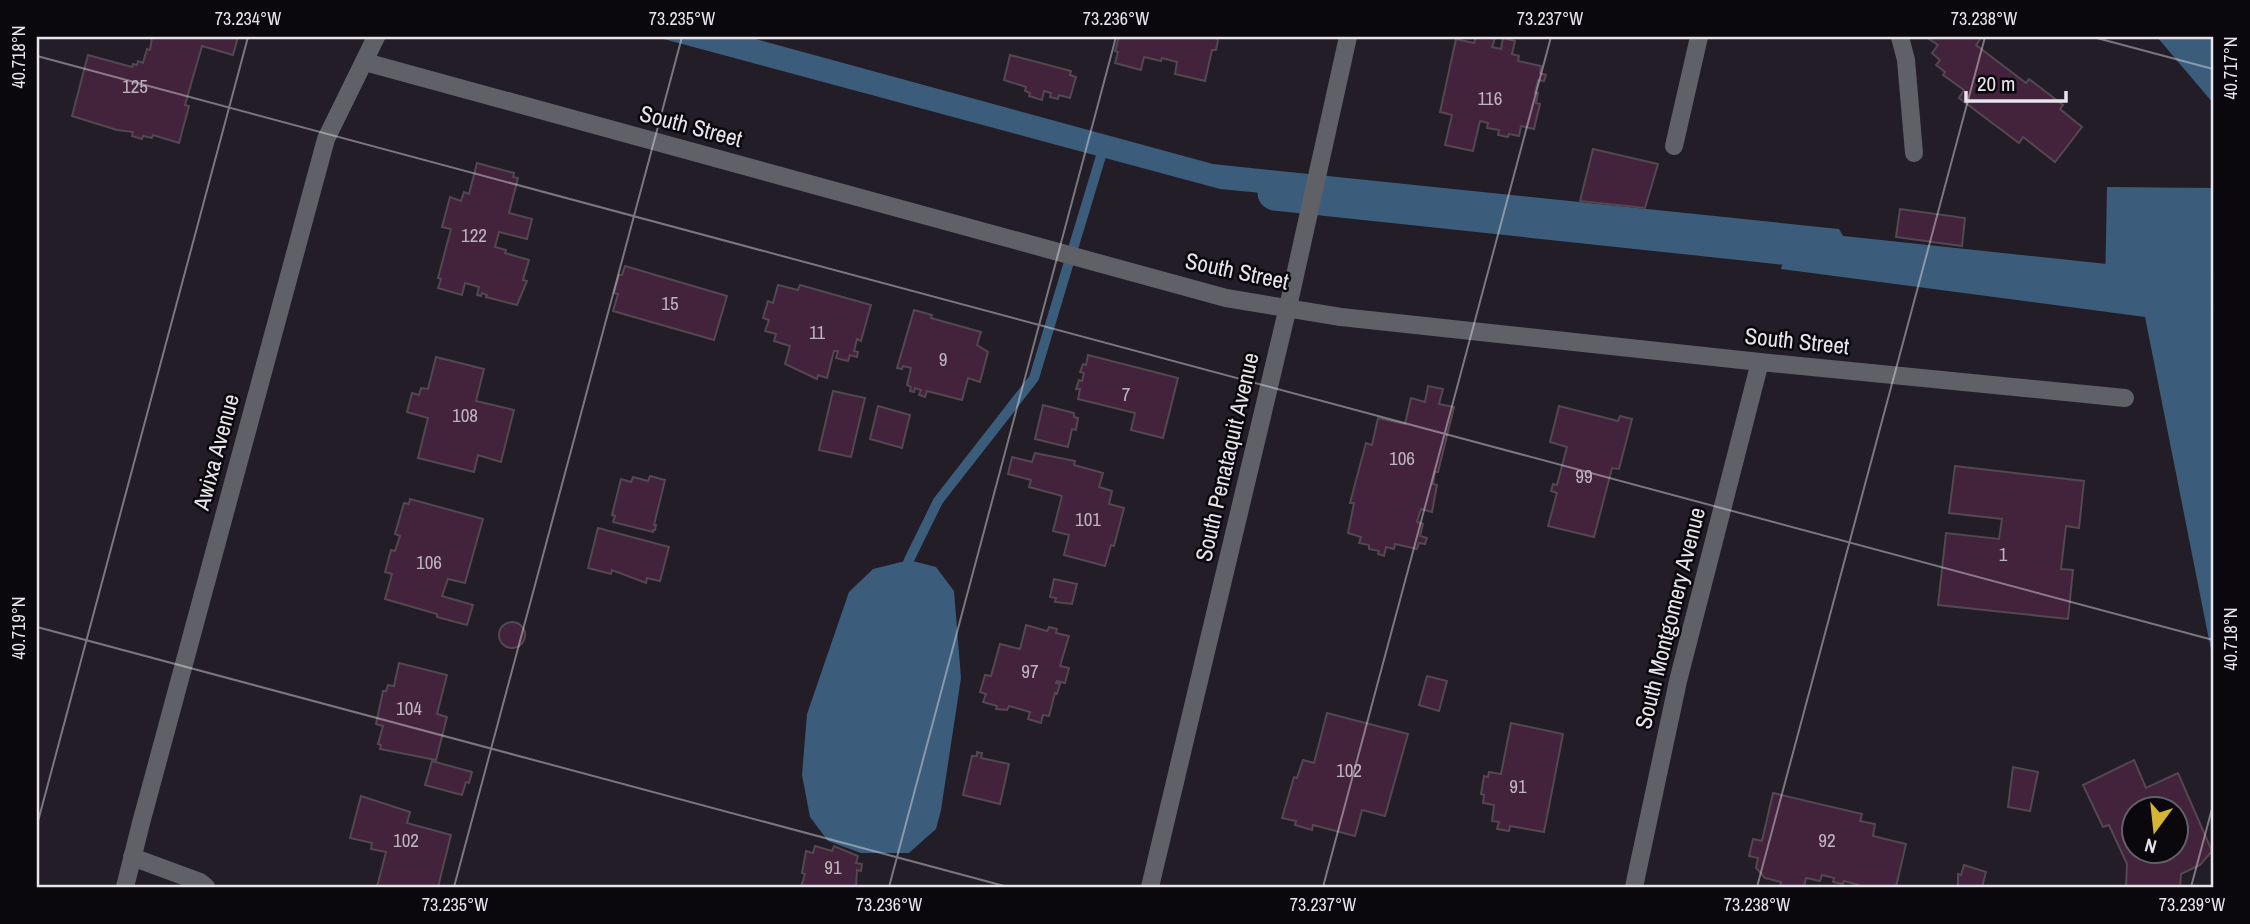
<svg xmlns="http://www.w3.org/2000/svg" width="2250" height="924" font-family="'Archivo Narrow',sans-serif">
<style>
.water{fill:#3b5c7a}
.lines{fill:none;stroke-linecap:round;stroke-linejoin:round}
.stream{stroke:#3b5c7a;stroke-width:10}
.canal{stroke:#3b5c7a;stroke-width:35}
.building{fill:#43233c;stroke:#534750;stroke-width:2;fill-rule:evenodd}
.service{stroke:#606167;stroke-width:18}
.minor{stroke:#606167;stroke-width:18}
.ticks{fill:none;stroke:#e7e4eb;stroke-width:2;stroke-opacity:0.45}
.labels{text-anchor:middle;stroke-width:5;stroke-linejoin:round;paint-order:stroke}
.number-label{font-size:19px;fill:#beb4bf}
.street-label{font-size:23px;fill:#e7e4eb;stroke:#0a080d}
.neatline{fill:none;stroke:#e7e4eb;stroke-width:2.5}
.ticks-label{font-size:18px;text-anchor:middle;fill:#e7e4eb}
</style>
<rect width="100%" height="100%" fill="#221d27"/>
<g class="water">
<path d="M656 37H748L1213 164 1839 229 1858 262 2105 289 2107 187 2213 188V660L2145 317 1781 269 1789 243 1220 189Z"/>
<path d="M2157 37H2213V103Z"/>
<path d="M909 560 936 567 954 591 961 678 941 810 936 829 909 853H861L828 841 810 817 802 775 807 714 849 592 873 569Z"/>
</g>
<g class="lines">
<path class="stream" d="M905 572 909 560 938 501 1034 378 1101 156"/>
<path class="canal" d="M1275 193 2213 293"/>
</g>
<g class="building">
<path d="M152 37H238L233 55 202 46 185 105 189 106 179 143 153 135 152 138 143 136 142 139 132 136 133 132 117 130 72 116 88 55 132 67 133 64 137 65 138 61 143 63 147 49 150 50Z"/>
<path d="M1119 37H1217L1218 41 1216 50H1212L1205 81 1175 74 1177 62 1162 58 1161 61 1144 57 1141 70 1115 63 1118 52 1115 51Z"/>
<path d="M1476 37 1495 38 1492 47 1501 49 1503 38 1515 41 1512 54 1519 56 1518 61 1541 66 1540 73 1546 75 1544 81 1538 80 1535 93H1538L1536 103 1540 104 1534 129 1521 126 1519 136 1509 134 1508 137 1498 135 1499 130 1487 128 1488 123 1480 121 1473 151 1445 145 1452 115 1440 112 1456 39 1474 43Z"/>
<path d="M1926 37H1982L1976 45 2026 83 2029 79 2063 105 2060 109 2082 127 2055 162 2023 137 2019 143 1959 98 1964 90 1943 75 1945 72 1936 65 1940 60 1932 53 1938 45Z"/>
<path d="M1010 55 1071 71 1070 75 1076 77 1070 98 1059 95 1058 99 1050 97 1051 93 1044 91 1042 100 1029 96 1030 93 1025 91 1026 87 1004 80Z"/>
<path d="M1593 149 1658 164 1645 208 1580 201Z"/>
<path d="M477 163 514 173 513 177 518 178 509 213 532 219 527 239 499 232 495 247 506 250 505 253 529 260 523 280 527 281 517 305 486 297 487 295 482 293 481 296 477 295 479 287 465 283 462 295 438 288 441 279 438 278 451 229 442 227 450 197 461 201 464 192 469 194Z"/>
<path d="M1900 209 1965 218 1962 246 1896 237Z"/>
<path d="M625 266 727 296 714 340 613 311 618 294 614 293 619 275H622Z"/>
<path d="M778 285 798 290 800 285 871 305 861 341 857 339 854 351 858 352 857 357 850 355 848 361 836 358 838 351H834L827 378 818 375 817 379 785 364 790 346 774 341 776 334 765 331 769 320 763 318 768 301 773 303Z"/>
<path d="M914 310 932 315 931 318 981 332 977 345 988 352 980 382 968 378 962 400 927 391 925 397 919 395 921 390 915 388 914 392 910 391 911 387 907 385 911 368 903 366 902 369 897 368Z"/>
<path d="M1088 355 1178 378 1163 438 1131 430 1135 413 1078 399 1080 389H1076L1079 380 1082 381 1084 373 1080 372 1083 364 1086 365Z"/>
<path d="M436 357 484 369 476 401 514 410 501 462 478 455 474 472 418 458 428 418 407 412 412 393 419 395 421 388 428 389Z"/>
<path d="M1428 386 1443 389 1439 404 1454 407 1438 472H1435L1433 484 1437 485 1432 512 1421 509 1417 522 1423 524 1420 536 1427 538 1425 544 1419 543 1417 549 1395 544 1394 549 1386 547 1384 556 1378 554 1379 551 1369 549V545L1359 543 1361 537 1348 533 1354 503H1350L1366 443 1372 445 1378 418 1405 424 1411 398 1425 402Z"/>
<path d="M833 391 865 398 851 457 819 450Z"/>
<path d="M1043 405 1074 413V417L1078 418 1076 430 1072 429 1068 447 1035 439Z"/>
<path d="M878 406 910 415 902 448 870 439Z"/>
<path d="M1559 406 1618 421 1620 416 1632 419 1619 469 1612 468 1594 537 1548 526 1557 493 1551 491 1553 484 1557 485 1567 447 1550 442Z"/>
<path d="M1035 453 1075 461 1074 465 1103 473 1099 487 1112 491 1109 504 1124 508 1114 546 1111 545 1105 566 1064 555 1069 535 1053 531 1062 496 1029 487 1031 480 1008 474 1012 457 1032 462Z"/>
<path d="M1955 466 2084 481 2079 528 2066 526 2061 569 2073 570 2068 619 1938 605 1946 533 1999 539 2002 519 1949 513Z"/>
<path d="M650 476 665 480 654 525H656L655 530H653V532L613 522 615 516 612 515 621 479 631 482 633 477 648 481Z"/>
<path d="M410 499 483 519 465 583 448 579 442 596 473 605 467 625 437 617V614L385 599 392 574 385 572 391 550 395 551 400 536 395 534 404 503 409 504Z"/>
<path d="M598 528 669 547 660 581 647 578 646 583 612 570 611 574 588 568Z"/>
<path d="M1054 579 1077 584 1072 604 1055 602 1056 598 1050 597Z"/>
<circle cx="512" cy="635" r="13"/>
<path d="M1026 625 1047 631 1049 627 1057 629 1056 633 1069 636 1060 666 1069 668 1065 683 1057 681 1056 683 1060 684 1057 694 1055 693 1049 716 1043 715 1041 723 1028 719 1030 712 1009 706 1007 710 996 709 997 706 983 702 986 694 980 692 985 675 991 676 1000 644 1020 649Z"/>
<path d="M399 663 447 675 437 714 447 717 436 760 380 749 381 745 378 744 383 726 376 724 383 691H386L388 685 394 686Z"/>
<path d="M1427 676 1447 681 1439 711 1419 705Z"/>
<path d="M1327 713 1408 734 1385 816 1362 810 1355 836 1313 825 1312 830 1295 825 1296 821 1282 818 1294 777 1297 778 1303 760 1314 763Z"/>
<path d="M1511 723 1563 734 1544 832 1510 826 1509 831 1497 829 1499 822 1492 821 1494 805 1483 803 1484 795 1481 794 1484 776 1488 777 1489 772 1501 774Z"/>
<path d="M977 752 982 753 981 758 1009 764 1000 804 963 795 972 756H977Z"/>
<path d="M2134 760 2146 788 2178 773 2212 851 2200 865 2181 874 2180 887H2126L2127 864 2109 825 2103 827 2083 785ZM2134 808H2176V850H2134Z"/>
<path d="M432 761 472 772 469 783 466 782 462 795 425 785Z"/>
<path d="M2013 767 2038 772 2030 811 2008 807Z"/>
<path d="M1773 793 1862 814 1860 821 1875 824 1873 836 1906 844 1896 887H1859V885L1844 881 1843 884 1833 882 1834 878 1822 875 1820 881 1806 878 1804 887H1780L1781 882 1765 878 1756 868 1758 858 1749 856 1753 839 1762 841Z"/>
<path d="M361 796 410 812 407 823 451 835 438 887H377L386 852 371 849 372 843 350 838Z"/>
<path d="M815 846 832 851 834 846 858 856 856 863 862 864 861 871 857 870 856 887H801L805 874 802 873 806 851 813 853Z"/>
<path d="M1964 865 1986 872 1982 887 1958 886V874L1961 875Z"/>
</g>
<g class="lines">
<g class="service">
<path d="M1900 37 1906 60 1914 153"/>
<path d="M1674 146 1699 37"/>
<path d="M132 857 200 882 206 887"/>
</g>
<g class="minor">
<path d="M365 62 1226 298 1341 317 1760 362 2125 398"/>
<path d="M125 887 141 823 326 139 376 37"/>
<path d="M1150 887 1288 307 1348 37"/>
<path d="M1634 887 1678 681 1760 362"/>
</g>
</g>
<path class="ticks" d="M2093 37 2213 69M37 56 2213 640M37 627 1008 887M37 825 248 37M454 887 682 37M889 887 1116 37M1323 887 1551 37M1757 887 1985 37M2191 887 2213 805"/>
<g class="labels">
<g class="number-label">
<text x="135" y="93">125</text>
<text x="1490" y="105">116</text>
<text x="474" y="242">122</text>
<text x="670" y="310">15</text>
<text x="817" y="339">11</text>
<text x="943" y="366">9</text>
<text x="1126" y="401">7</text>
<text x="465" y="422">108</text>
<text x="1402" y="465">106</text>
<text x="1584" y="483">99</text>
<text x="1088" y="526">101</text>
<text x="2003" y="561">1</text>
<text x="429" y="569">106</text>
<text x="1030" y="678">97</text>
<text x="409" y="715">104</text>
<text x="1349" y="777">102</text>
<text x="1518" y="793">91</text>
<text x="406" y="847">102</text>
<text x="1827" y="847">92</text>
<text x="833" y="874">91</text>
</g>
<g class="street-label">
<text transform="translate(691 126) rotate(15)" y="8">South Street</text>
<text transform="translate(1237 271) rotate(12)" y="8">South Street</text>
<text transform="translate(1797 341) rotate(6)" y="8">South Street</text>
<text transform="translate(216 452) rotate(-75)" y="8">Awixa Avenue</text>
<text transform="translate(1227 457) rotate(-77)" y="8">South Penataquit Avenue</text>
<text transform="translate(1670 618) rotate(-76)" y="8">South Montgomery Avenue</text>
</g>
</g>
<rect width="2250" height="924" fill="none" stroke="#0a080d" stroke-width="77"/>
<g transform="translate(2155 830) rotate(195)"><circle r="33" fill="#0a080d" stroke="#626066" stroke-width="2"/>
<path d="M0-5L12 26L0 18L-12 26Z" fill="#d5b534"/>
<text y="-10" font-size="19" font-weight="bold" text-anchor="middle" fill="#e7e4eb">N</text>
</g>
<path d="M1966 91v10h100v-10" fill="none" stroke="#e7e4eb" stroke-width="3.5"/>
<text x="1977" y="91" font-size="21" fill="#e7e4eb" stroke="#0a080d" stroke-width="5" paint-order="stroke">20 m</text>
<rect x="38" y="38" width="2174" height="848" class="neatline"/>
<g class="ticks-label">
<text x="248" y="25">73.234°W</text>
<text x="682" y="25">73.235°W</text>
<text x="1116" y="25">73.236°W</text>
<text x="1550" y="25">73.237°W</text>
<text x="1984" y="25">73.238°W</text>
<text transform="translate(19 57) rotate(-90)" y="6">40.718°N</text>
<text transform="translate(2231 68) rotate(-90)" y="6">40.717°N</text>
<text transform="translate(19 628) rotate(-90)" y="6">40.719°N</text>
<text transform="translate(2231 639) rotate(-90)" y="6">40.718°N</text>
<text x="455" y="911">73.235°W</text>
<text x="889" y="911">73.236°W</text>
<text x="1323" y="911">73.237°W</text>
<text x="1757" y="911">73.238°W</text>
<text x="2192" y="911">73.239°W</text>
</g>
</svg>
